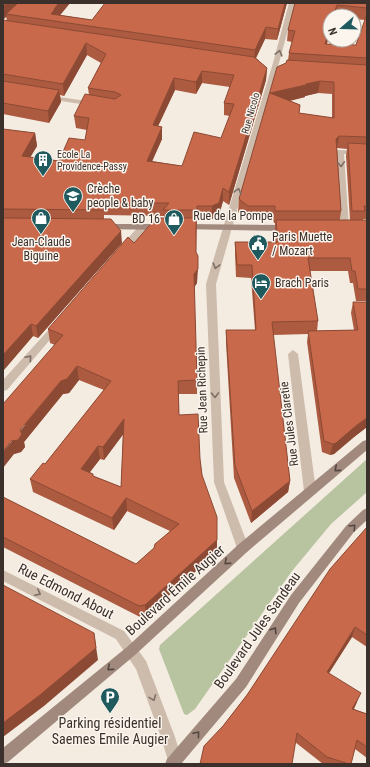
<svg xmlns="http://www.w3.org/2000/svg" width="370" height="767" font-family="'Roboto Condensed',sans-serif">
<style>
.green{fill:#b8c4a0}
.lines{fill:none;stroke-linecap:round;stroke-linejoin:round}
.lane{fill:#cdbbac;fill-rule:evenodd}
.street{fill:#cdbbac;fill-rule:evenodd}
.secondary{fill:#a18a7d;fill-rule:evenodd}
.wall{fill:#ac5a40;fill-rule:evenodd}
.shaded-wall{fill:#8c4a34}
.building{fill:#c8694b;stroke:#8c4a34;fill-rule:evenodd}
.oneway{stroke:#7d6f65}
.oneway2{stroke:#544640}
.labels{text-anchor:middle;stroke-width:3;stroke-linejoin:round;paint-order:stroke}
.far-street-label{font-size:10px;fill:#3b302b;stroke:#fbf5ee}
.far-poi-label{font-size:10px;fill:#3b302b;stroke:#fbf5ee;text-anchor:start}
.poi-label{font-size:12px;fill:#3b302b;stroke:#fbf5ee;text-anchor:start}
.street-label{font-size:12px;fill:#3b302b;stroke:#fbf5ee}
.near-street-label{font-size:14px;fill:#3b302b;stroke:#fbf5ee}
.near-poi-label{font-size:14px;fill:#3b302b;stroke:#fbf5ee}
</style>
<rect width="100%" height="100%" fill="#f4ebe1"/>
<path class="green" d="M367 459V492L331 524 292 571 195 709 187 715 184 714 159 649 160 645Z"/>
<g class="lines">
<path class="lane" d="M45 95 94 102 98 104 94 106 48 99H45Z"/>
<g class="street">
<path d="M289 3H295L279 63 216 284 224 482 249 548 247 552 243 553 239 552 237 548 214 482 206 284 273 63Z"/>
<path d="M337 150 367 151V155L344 154 349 228 345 231 341 228 336 152Z"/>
<path d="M143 224 147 227 146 229 125 252H119L118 250 119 248 140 225Z"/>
<path d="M57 323 62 326 60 328 7 390 3 391V380L54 324Z"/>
<path d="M293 350 298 354 316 491 314 494 310 496 306 494 304 491 288 354Z"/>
<path d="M3 570 124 631 146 661 175 737 183 764H169L161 737 136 669 116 639 3 581Z"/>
</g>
<g class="secondary">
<path d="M105 224H161L165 227 161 230 102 229 101 227Z"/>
<path d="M183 224 287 225 291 228 287 231 180 229 179 227Z"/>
<path d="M367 440V450L247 552 135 655 8 762 3 764V748L127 647 239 544 363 441Z"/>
<path d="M367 508V520L354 532 299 603 246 687 181 764H165L167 759 236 679 291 595 346 526 363 510Z"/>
</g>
</g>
<g class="wall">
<path d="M3 3H70L60 15 92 20 287 3 277 40 265 39 256 58 267 68 266 80 229 205 223 201 219 215 212 219H197L196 252 197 283 194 287 197 380V394H179V415L200 459 202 475 217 540V552L146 616 140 617 3 547V497L136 564 154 548 170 531 127 511 114 530 33 492 30 479 45 464 104 390 79 380 69 393 63 394 24 442 25 447 21 452 14 454 55 345 50 343 48 329 134 243 164 218V216L104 215V219L122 243 38 338 33 336 3 371V129L35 133 37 146 30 157 59 161 85 140 87 130 76 128 74 116 89 95 88 88 101 63 87 55 64 96 60 95 61 102 49 123 3 114V20L7 21ZM202 83 230 87 224 103V115L230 116 221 138 182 166 152 161 162 139V127L158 126 175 90 196 94ZM123 434 121 487 93 476 90 472 100 459 104 460Z"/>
<path d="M295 3H367V219H363V220L367 223V301H356L353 283H350L348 271H310L318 321 317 331 354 330 351 313 353 302H367V427L354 437 334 454 330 455 322 452 307 342 308 334 273 335 290 481 288 492 251 523 234 478 226 343V330H255L251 278 236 277 235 254V242H275V223H274L273 219H247L238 212 239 199 286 63 288 60 289 53 292 42 287 41 288 30ZM330 16H354V19L365 20 356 45 327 44ZM318 93 332 94V118L299 113 300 105 290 101 305 97V96ZM337 148 347 149 346 156 350 220H340L341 211Z"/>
<path d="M367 527V647L352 637 329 673 357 702 354 709 367 714V758L355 749 351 764H323L295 742 223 726 247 695Z"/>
</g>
<g class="shaded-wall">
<path d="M7 3H21L6 14 7 16 3 20V7Z"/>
<path d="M59 3H70L57 19 51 14 54 9Z"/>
<path d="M285 3H287L277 40 278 29Z"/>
<path d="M337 5 335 16H333Z"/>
<path d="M266 27 265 39 254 62 255 50Z"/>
<path d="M330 27V34L323 56 325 44Z"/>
<path d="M86 43 87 55 64 96 63 84Z"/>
<path d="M267 68 266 80 229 205V192Z"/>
<path d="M202 71V83L196 94V82Z"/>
<path d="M174 78 175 90 153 137V125Z"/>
<path d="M320 81 318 93 305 96V97L270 105V93Z"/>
<path d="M59 90 61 102 49 123 48 111Z"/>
<path d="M162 127V139L147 173V161Z"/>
<path d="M35 133 37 146 24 168 22 156Z"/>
<path d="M339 136 337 148 336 139Z"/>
<path d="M223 188V201L219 215 212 219V206Z"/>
<path d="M121 231 122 243 38 338 36 326Z"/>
<path d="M198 269 197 283 194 288V274Z"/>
<path d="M31 324 33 336 3 371V355Z"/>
<path d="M77 366 79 380 69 393 63 394 24 442 25 447 21 452 14 454 3 468V452L61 381Z"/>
<path d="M367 418V427L354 437 334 454 330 455 333 444Z"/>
<path d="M124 419 125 432 104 460 103 447Z"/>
<path d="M98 446 100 459 83 481 81 469Z"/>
<path d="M290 481 288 492 251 523 252 511Z"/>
<path d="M126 498 127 511 114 530 112 518Z"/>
<path d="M217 540V552L146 616 145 605Z"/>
<path d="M355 627 352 637 324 681 327 672Z"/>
<path d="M94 633 98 660 44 706 3 737V723Z"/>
<path d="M361 693 357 702 349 718 352 709Z"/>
</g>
<g class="building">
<path d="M3 3H7L3 7Z"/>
<path d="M18 3H59L54 9H55L51 14 92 20 105 3H285L278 29 266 27 255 50 6 14Z"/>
<path d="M295 3H367V8L337 5 333 16H330V27L325 44 356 45 367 14V58L289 53 295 31 288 30Z"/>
<path d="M3 20 254 57 267 68 229 192 223 188 219 203 212 206H197V210H163L169 203H98L104 210 3 209V129L35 133 22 156 59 161 69 138 85 140 89 118 74 116 85 94 115 99 121 95 115 92 88 88 106 54 86 43 63 84 3 74ZM202 71 234 75 224 103 234 104 221 138 194 132 182 166 147 161 162 127 153 125 174 78 196 82Z"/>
<path d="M287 60 367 65V137L339 136 336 139 341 211H275V206H248L239 199 277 67 286 63ZM320 81 334 82V118L299 113 300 105 270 93 306 85V84Z"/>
<path d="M3 81 59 90 48 111 3 103Z"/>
<path d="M348 143 367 144V206H364L365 211H352Z"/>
<path d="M3 218 111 219 121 231 36 326 31 324 3 355Z"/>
<path d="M156 218H196V252L198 256V269L194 274 197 380 178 381 179 415 198 414 200 459 202 475 217 517V540L145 605 139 606 3 537V497L136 564 154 548 155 544 179 524 126 498 112 518 30 479 43 463 45 464 111 381 77 366 67 379 61 381 20 430 22 434 18 440 11 441 3 452V404L63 335 48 329 128 237 134 243ZM124 419 121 487 93 476V474L81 469 98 446 103 447Z"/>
<path d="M276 220H366L367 223V289H358L355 271H352L350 258H308L318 321 272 322 290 481 252 511 235 466 226 330H256L252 265H237L235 242H278Z"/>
<path d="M353 302H367V418L357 425 336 443 333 444 324 441 308 331 358 330Z"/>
<path d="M367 527V635L355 627 327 672 361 693 352 709 367 714V747L357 740 351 764H349L327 757 297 733 292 764H200L204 746 223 726 247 695 330 569Z"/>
<path d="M3 585 94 633 96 648 40 695 3 723Z"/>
</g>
<defs><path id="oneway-chevron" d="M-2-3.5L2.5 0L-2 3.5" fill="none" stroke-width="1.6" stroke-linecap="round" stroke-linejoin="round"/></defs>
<g class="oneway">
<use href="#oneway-chevron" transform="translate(279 53) rotate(-75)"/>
<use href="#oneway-chevron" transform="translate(341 164) rotate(87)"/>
<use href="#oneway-chevron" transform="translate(238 191) rotate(-74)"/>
<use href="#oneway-chevron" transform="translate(216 266) rotate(105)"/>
<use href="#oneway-chevron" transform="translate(29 358) rotate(-49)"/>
<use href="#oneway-chevron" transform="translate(215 395) rotate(88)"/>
<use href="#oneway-chevron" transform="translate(38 593) rotate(27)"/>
<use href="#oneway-chevron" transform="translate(153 698) rotate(69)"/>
</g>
<g class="oneway2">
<use href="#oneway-chevron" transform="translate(337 469) rotate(140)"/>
<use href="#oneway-chevron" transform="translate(353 527) rotate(-46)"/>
<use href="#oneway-chevron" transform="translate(227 562) rotate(138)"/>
<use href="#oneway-chevron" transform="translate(274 630) rotate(-57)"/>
<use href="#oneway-chevron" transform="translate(110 668) rotate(140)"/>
<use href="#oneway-chevron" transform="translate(197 734) rotate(-50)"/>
</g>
<defs>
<g id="building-pin" transform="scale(1)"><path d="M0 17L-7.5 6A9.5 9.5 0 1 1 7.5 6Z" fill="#1f5a5e" stroke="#fbf5ee"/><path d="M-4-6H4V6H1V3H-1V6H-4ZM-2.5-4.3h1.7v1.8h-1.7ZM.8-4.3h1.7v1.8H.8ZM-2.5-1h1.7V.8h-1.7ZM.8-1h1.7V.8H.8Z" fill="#fff"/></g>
<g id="school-pin" transform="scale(1)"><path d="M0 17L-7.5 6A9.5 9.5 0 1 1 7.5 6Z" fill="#1f5a5e" stroke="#fbf5ee"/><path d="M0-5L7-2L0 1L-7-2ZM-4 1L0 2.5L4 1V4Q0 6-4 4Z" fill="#fff"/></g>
<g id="shop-pin" transform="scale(1)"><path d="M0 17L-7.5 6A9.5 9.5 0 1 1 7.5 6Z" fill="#1f5a5e" stroke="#fbf5ee"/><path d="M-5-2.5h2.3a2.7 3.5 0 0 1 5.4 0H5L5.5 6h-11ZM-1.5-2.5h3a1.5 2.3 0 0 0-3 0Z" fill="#fff"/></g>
<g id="civic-pin" transform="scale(1)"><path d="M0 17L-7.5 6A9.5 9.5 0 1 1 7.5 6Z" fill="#1f5a5e" stroke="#fbf5ee"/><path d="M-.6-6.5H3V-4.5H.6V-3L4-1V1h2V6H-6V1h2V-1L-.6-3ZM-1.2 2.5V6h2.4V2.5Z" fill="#fff"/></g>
<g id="hotel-pin" transform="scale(1)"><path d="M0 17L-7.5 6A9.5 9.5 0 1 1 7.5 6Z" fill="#1f5a5e" stroke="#fbf5ee"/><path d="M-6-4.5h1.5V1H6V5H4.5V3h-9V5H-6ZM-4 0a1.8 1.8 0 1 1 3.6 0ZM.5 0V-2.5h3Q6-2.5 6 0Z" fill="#fff"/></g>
<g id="parking-pin" transform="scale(1)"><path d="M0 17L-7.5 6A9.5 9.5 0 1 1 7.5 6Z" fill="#1f5a5e" stroke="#fbf5ee"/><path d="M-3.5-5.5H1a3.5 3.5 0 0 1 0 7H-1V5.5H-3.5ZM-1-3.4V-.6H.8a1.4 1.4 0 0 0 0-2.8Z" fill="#fff"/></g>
</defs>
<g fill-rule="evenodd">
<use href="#building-pin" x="43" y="160"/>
<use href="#school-pin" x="73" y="196"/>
<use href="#shop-pin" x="41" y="218"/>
<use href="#shop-pin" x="174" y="219"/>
<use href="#civic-pin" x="258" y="244"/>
<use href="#hotel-pin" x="261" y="283"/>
<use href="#parking-pin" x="110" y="697"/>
</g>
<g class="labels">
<g class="far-street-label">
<text transform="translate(250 113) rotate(-74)" y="4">Rue Nicolo</text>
</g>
<g class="far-poi-label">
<text x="57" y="158">Ecole La<tspan x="57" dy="12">Providence-Passy</tspan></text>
</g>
<g class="poi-label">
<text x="87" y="193">Crèche<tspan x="87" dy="14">people &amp; baby</tspan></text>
<text x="160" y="223" text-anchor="end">BD 16</text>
<text x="272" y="241">Paris Muette<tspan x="272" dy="14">/ Mozart</tspan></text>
<text x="41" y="246" text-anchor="middle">Jean-Claude<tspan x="41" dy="14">Biguine</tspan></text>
<text x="275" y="287">Brach Paris</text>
</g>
<g class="street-label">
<text x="233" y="220">Rue de la Pompe</text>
<text transform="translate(202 390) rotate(-92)" y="4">Rue Jean Richepin</text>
<text transform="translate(289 424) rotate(-97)" y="4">Rue Jules Claretie</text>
</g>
<g class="near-street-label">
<text transform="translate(175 590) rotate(-42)" y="5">Boulevard Émile Augier</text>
<text transform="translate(66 591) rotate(27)" y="5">Rue Edmond About</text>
<text transform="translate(257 630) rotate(-55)" y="5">Boulevard Jules Sandeau</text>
</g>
<g class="near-poi-label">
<text x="110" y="728">Parking résidentiel<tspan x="110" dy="16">Saemes Emile Augier</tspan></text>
</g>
</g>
<rect width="370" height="767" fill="none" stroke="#3b302b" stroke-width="8"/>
<g transform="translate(342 28) rotate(250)"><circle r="19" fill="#fbf5ee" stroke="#aea6a0"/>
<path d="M0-3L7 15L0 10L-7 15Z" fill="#1f5a5e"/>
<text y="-6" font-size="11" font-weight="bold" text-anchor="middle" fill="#3b302b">N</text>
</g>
</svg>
